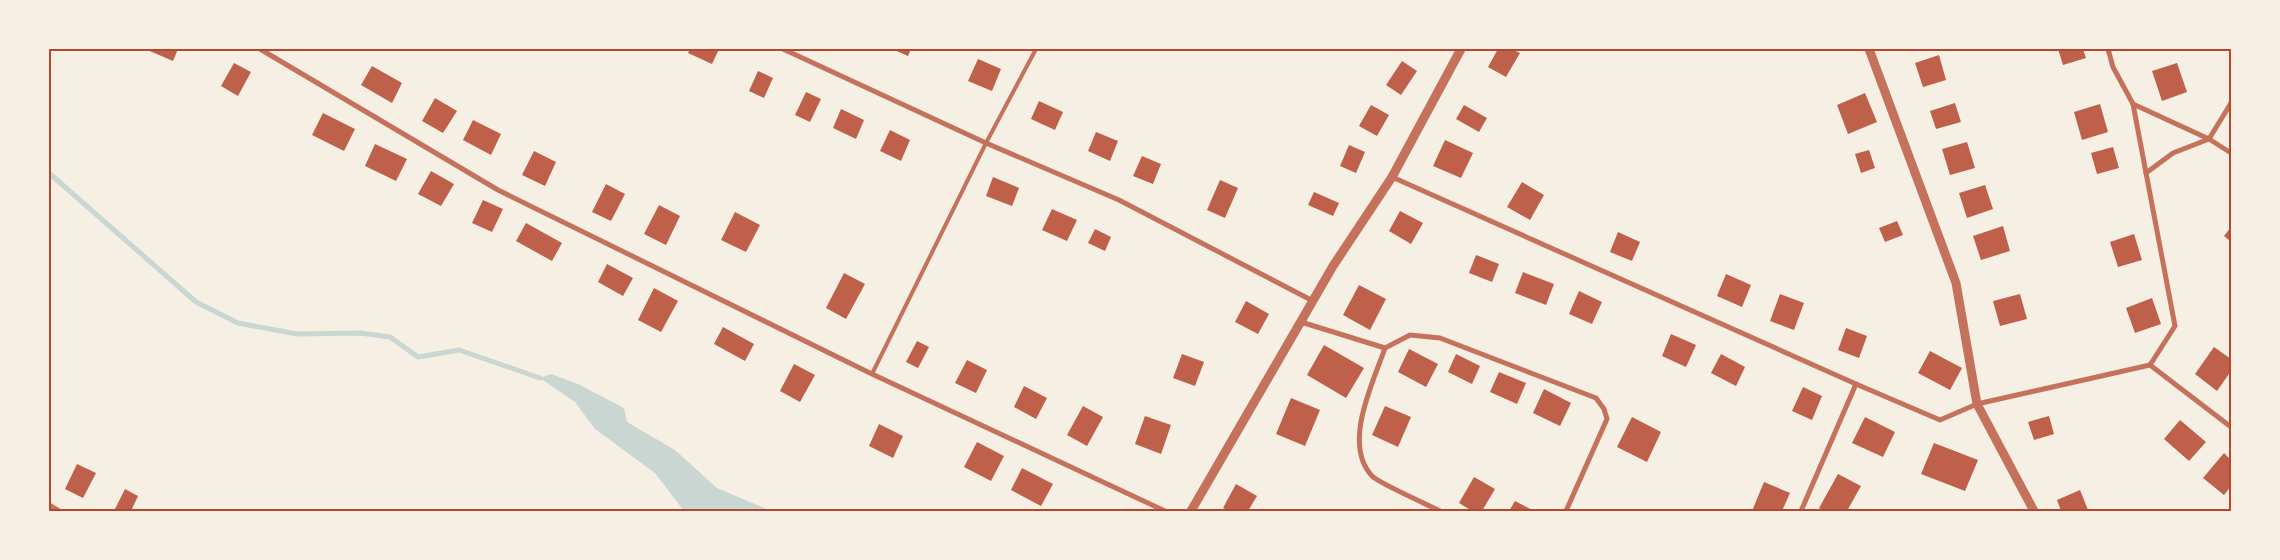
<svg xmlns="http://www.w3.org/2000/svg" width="2280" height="560" font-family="'Fira Sans',sans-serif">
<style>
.water{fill:#c9d6d2}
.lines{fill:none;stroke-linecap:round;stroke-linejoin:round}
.stream{stroke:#c9d6d2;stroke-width:5}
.building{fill:#bf614a}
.service{stroke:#c5725c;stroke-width:4}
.minor{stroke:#c5725c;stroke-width:5}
.tertiary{stroke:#c5725c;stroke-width:9}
.neatline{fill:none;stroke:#b5482f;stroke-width:2}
</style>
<rect width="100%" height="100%" fill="#f6efe4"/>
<path class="water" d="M551 374 578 384 624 408 627 422 675 450 717 488 771 511H684L655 473 595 429 575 402 540 378Z"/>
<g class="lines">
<path class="stream" d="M49 173 196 302 238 323 297 334 360 333 390 337 418 357 459 350 540 378"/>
</g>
<g class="building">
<path d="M145 49H178L173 61Z"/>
<path d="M690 49H719L712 64 688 53Z"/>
<path d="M892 49H911L908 56Z"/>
<path d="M1498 49H1511L1520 53 1506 77 1488 67Z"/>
<path d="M2058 49H2083L2086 58 2063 65Z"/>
<path d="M1939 55 1946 80 1923 87 1915 63Z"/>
<path d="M978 59 1001 69 992 91 968 81Z"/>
<path d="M1402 61 1417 71 1401 95 1386 85Z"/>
<path d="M234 63 251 72 238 96 221 86Z"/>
<path d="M2177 63 2187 92 2162 101 2152 71Z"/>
<path d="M372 66 402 83 392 103 361 85Z"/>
<path d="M758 71 773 78 764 98 749 91Z"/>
<path d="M806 92 821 99 810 122 795 115Z"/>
<path d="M1865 93 1877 122 1848 134 1837 105Z"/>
<path d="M435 98 457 111 443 133 422 121Z"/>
<path d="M1039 101 1063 112 1055 130 1031 119Z"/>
<path d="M1955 103 1961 122 1936 129 1930 111Z"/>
<path d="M2100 104 2108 132 2082 140 2074 112Z"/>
<path d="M1371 105 1389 115 1377 136 1359 126Z"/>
<path d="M1464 105 1487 118 1479 132 1456 119Z"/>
<path d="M841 109 864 120 856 139 833 128Z"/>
<path d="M323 113 355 129 344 151 312 135Z"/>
<path d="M473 120 501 134 491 155 463 140Z"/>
<path d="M890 130 910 140 901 161 880 151Z"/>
<path d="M1096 132 1118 141 1110 161 1088 151Z"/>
<path d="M1445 140 1473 153 1461 178 1433 166Z"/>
<path d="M1967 142 1975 168 1950 175 1942 149Z"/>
<path d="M375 144 407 159 396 181 365 166Z"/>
<path d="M1349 145 1365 152 1356 173 1340 166Z"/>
<path d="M2113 147 2119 168 2097 174 2091 153Z"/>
<path d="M1869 150 1875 168 1861 173 1855 154Z"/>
<path d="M534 151 556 162 545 186 522 175Z"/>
<path d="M1142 156 1161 164 1153 184 1133 176Z"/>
<path d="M431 171 454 184 441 206 418 194Z"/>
<path d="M993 177 1019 188 1012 206 986 196Z"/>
<path d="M1220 180 1238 188 1225 218 1207 210Z"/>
<path d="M1522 182 1544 195 1530 220 1507 207Z"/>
<path d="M606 184 625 194 611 221 592 212Z"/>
<path d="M1985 185 1993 209 1967 218 1959 193Z"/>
<path d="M1314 192 1339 203 1333 216 1308 205Z"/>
<path d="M483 200 503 209 492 232 472 223Z"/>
<path d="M659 205 680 216 666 245 644 234Z"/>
<path d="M1052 209 1077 220 1067 241 1042 230Z"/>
<path d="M1400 211 1423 223 1411 244 1389 231Z"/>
<path d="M735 212 760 225 746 252 721 240Z"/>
<path d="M1897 221 1903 235 1885 242 1879 228Z"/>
<path d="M526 223 562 243 552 261 516 241Z"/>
<path d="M2003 226 2010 251 1981 260 1973 236Z"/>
<path d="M2231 227V242L2224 236Z"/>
<path d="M1095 229 1111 237 1105 251 1088 243Z"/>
<path d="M1618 232 1640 242 1632 261 1610 252Z"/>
<path d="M2134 234 2142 260 2118 267 2110 242Z"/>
<path d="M1476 255 1499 264 1492 282 1469 273Z"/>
<path d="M607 264 633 278 623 296 598 282Z"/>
<path d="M1523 272 1554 284 1546 305 1515 293Z"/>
<path d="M844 273 865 284 846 319 826 308Z"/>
<path d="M1726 274 1751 285 1742 307 1717 296Z"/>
<path d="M1359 285 1386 299 1370 330 1343 315Z"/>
<path d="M654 288 678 301 661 332 638 320Z"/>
<path d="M1579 291 1602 302 1592 324 1569 314Z"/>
<path d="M1780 294 1804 303 1794 330 1770 321Z"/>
<path d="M2020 294 2027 319 2000 326 1993 301Z"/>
<path d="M2152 298 2161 324 2135 333 2126 308Z"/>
<path d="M1246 301 1269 314 1258 334 1235 322Z"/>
<path d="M723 327 754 344 745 361 714 344Z"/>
<path d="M1846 328 1867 336 1859 358 1838 350Z"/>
<path d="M1671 334 1696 345 1686 367 1662 356Z"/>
<path d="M917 341 929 347 918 368 906 362Z"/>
<path d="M1324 345 1364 368 1346 398 1307 375Z"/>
<path d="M2214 347 2231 359V371L2217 391 2195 374Z"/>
<path d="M1409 349 1438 364 1426 387 1398 372Z"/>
<path d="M1930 351 1962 368 1950 390 1918 373Z"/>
<path d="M1182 354 1204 362 1195 386 1173 378Z"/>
<path d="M1456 354 1480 366 1472 384 1448 372Z"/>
<path d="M1721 354 1745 367 1736 386 1711 373Z"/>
<path d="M967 360 987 370 976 393 955 383Z"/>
<path d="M794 364 815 375 800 402 780 391Z"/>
<path d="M1499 372 1526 383 1517 404 1490 392Z"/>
<path d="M1024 386 1047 398 1036 419 1014 407Z"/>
<path d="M1803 387 1822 396 1812 420 1792 411Z"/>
<path d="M1544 389 1571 403 1560 426 1533 413Z"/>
<path d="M1291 398 1320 410 1305 446 1276 434Z"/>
<path d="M1083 406 1103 417 1087 446 1067 435Z"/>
<path d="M1385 406 1411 417 1398 447 1372 435Z"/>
<path d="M1145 416 1171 425 1161 454 1135 444Z"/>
<path d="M2049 416 2054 434 2034 440 2028 422Z"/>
<path d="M1632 417 1661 432 1647 462 1617 447Z"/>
<path d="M1865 417 1895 432 1883 457 1852 443Z"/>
<path d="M2180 420 2206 442 2189 461 2164 439Z"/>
<path d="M879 424 903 436 893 458 869 446Z"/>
<path d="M977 442 1004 456 991 481 964 467Z"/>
<path d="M1934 443 1978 460 1965 491 1921 474Z"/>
<path d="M2224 453 2231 460V486L2224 495 2203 478Z"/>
<path d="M77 464 96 473 83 498 65 489Z"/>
<path d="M1022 468 1053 484 1041 506 1011 490Z"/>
<path d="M1838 474 1861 486 1847 511H1824L1819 508Z"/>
<path d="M1474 477 1495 489 1482 511H1472L1459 503Z"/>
<path d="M1764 482 1790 493 1782 511H1752Z"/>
<path d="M1236 484 1257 496 1248 511H1229L1223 508Z"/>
<path d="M125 489 138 496 131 511H114Z"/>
<path d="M2080 490 2088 510 2061 511 2057 500Z"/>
<path d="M1515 501 1534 511H1509Z"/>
</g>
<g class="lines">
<path class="service" d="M872 374 986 143 1036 49"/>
<g class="minor">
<path d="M260 49 498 190 872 374 1165 511"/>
<path d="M783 49 986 143 1119 200 1313 301"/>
<path d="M2108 49 2113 67 2133 104"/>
<path d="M2146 173 2173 153 2209 139 2231 103"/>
<path d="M1392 177 1856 384 1940 420 1977 404 2150 365 2175 326 2133 104 2209 139 2231 153"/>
<path d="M1301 322 1385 348"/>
<path d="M2150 365 2231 427"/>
<path d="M49 505 59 511"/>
<path d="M1440 511C1427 504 1380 484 1372 476 1342 444 1373 383 1385 348L1410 335 1440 338 1596 398 1604 409 1607 419 1566 511"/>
<path d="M1801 511 1856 384"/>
</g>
<g class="tertiary">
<path d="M1869 49 1956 283 1977 404 2034 511"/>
<path d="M1191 511 1333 266 1392 177 1461 49"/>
</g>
</g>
<rect width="2280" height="560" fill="none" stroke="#f6efe4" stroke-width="100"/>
<rect x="50" y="50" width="2180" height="460" class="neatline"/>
</svg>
